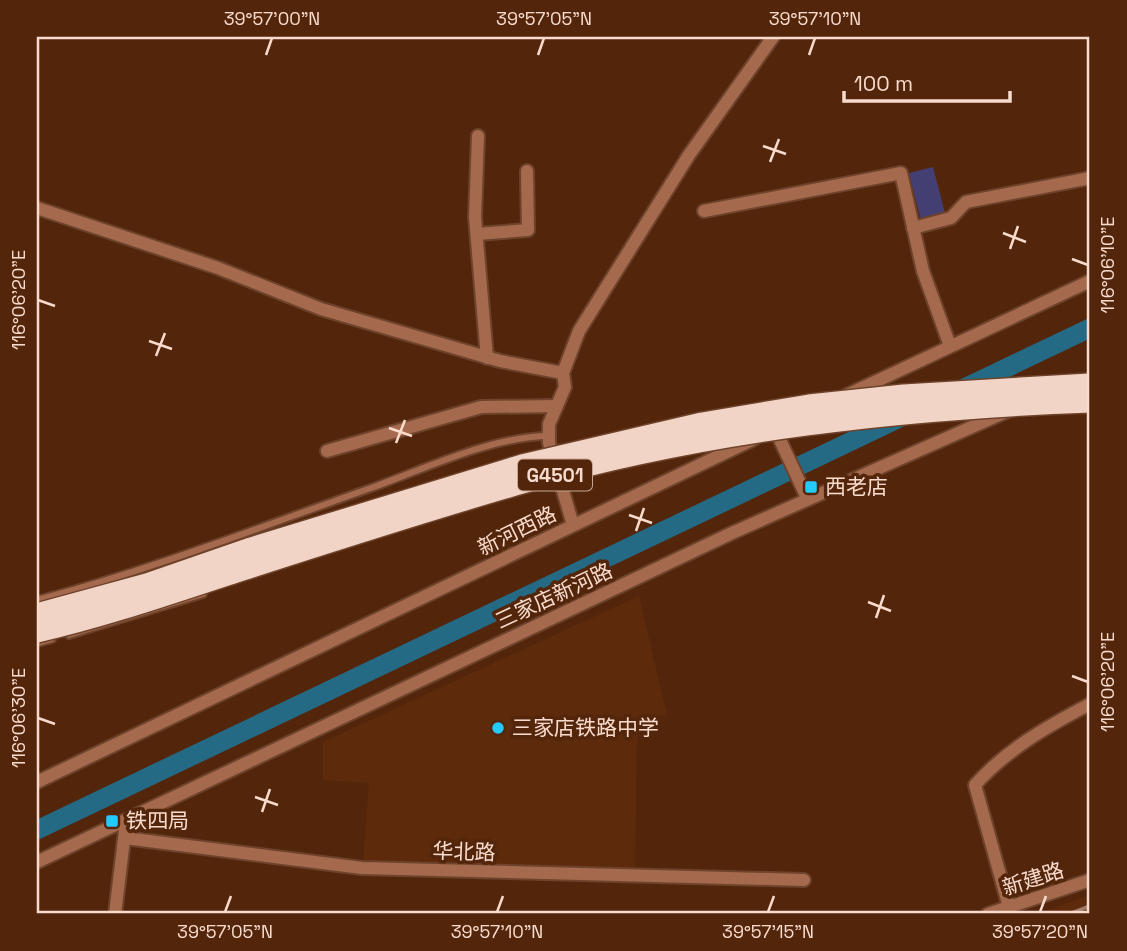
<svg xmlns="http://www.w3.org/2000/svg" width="1127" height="951" font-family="'Space Grotesk','Noto Sans SC',sans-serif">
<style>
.built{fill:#5e2a0c}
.pitch{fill:#443f73}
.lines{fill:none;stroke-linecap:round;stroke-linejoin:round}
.river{stroke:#246a84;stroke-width:19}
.service-casing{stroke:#6e432b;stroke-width:10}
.minor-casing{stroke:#6e432b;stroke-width:16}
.service{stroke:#a56a4d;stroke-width:6}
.minor{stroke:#a56a4d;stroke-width:12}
.rail{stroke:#a07a66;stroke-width:3.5}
.motorway-bridge-casing{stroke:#6e432b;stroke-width:24;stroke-linecap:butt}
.motorway-bridge{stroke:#f2d4c6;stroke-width:21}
.ticks{fill:none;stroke:#f9dbcd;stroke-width:2.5}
.poi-dot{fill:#24c9fe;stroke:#53260c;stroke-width:2.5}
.labels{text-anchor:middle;stroke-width:7;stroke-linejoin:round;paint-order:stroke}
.shield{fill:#53260c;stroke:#c7a593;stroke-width:2}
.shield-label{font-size:19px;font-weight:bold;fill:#f9dbcd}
.poi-label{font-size:21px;fill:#f9dbcd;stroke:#53260c;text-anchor:start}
.street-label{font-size:21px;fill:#f9dbcd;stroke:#53260c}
.neatline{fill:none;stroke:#f9dbcd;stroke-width:2.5}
.ticks-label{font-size:18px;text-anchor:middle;fill:#f9dbcd}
</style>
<rect width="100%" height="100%" fill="#53260c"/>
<g class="built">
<path d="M639 596 667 715 649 718 637 738 635 868 363 862 369 783 323 780V742Z"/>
<path d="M1090 895V914H1036Z"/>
</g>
<path class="pitch" d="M933 167 945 213 921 220 909 173Z"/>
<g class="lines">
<g class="river">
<path d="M958 391 1090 328"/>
<path d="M37 830 906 415"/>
</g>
<g class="service-casing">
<g id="service">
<path d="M37 600C151 570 260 527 371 488 424 469 493 436 549 436"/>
<path d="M69 635 203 594"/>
<path d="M37 643 52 639"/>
</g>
</g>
<g class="minor-casing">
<g id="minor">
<path d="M478 136 475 217 487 358"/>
<path d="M37 208 218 268 321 309 500 361 563 373"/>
<path d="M704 211 901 173 923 271 950 346"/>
<path d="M913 228 951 218 966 202 1090 178"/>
<path d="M477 234 528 230 527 171"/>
<path d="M847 395 1090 281"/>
<path d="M775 429 807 498"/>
<path d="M327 451 481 407 557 406"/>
<path d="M573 525 549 443V424L565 387 563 373 579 331 689 155 773 37"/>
<path d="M37 782 754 439"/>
<path d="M125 838 362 868 804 880"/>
<path d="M37 862 732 533 1008 411"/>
<path d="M1009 907 975 785C1007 749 1048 726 1090 704"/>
<path d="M115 914 125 831"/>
<path d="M988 914 1090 880"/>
</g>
</g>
<use href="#service" class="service"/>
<use href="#minor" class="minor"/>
<path class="rail" d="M1069 914 1090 906"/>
<g class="motorway-bridge-casing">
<g id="motorway-bridge">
<path d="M37 614 147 584 251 548 522 465 702 423 809 405 904 395 1090 384"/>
<path d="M37 632C111 615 183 589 255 566 345 537 435 508 526 482 709 430 901 409 1090 402"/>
</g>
</g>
<use href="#motorway-bridge" class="motorway-bridge"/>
</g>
<path class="ticks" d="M266 55 272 38M538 55 544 38M809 55 815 38M763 146 786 154M770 162 779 139M1003 233 1026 242M1010 249 1018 226M1072 259 1088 265M38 300 55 306M149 341 172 349M156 356 165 333M389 428 412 436M396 443 405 420M629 515 652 523M636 531 644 508M868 602 891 611M876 618 884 595M1072 676 1088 682M38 718 55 724M255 797 278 805M262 812 270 789M225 912 231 896M497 912 503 896M768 912 774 896M1040 912 1046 896"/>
<g class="poi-dot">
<rect x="804" y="480" width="14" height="14" rx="3.5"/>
<circle cx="498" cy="728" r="7"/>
<rect x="105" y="814" width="14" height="14" rx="3.5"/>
</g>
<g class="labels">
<rect class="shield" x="518" y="459.5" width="74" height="31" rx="5"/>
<g class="shield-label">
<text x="555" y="482">G4501</text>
</g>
<g class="poi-label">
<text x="825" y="494">西老店</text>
<text x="512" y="735">三家店铁路中学</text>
<text x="126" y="828">铁四局</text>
</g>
<g class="street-label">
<text transform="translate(517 531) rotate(-26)" y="7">新河西路</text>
<text transform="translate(554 596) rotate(-25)" y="7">三家店新河路</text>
<text transform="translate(464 852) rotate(2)" y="7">华北路</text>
<text transform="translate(1033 879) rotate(-18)" y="7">新建路</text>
</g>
</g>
<rect width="1127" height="951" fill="none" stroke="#53260c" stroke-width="77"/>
<path d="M844 91v10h166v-10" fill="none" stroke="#f9dbcd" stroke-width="3.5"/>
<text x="854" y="91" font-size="21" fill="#f9dbcd" stroke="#53260c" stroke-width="5" paint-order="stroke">100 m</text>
<rect x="38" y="38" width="1050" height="874" class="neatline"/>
<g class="ticks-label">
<text x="272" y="25">39°57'00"N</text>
<text x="544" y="25">39°57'05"N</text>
<text x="815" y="25">39°57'10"N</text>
<text transform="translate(1108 265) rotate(-90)" y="6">116°06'10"E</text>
<text transform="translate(19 300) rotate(-90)" y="6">116°06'20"E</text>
<text transform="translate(1108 682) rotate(-90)" y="6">116°06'20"E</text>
<text transform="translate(19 718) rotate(-90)" y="6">116°06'30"E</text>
<text x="225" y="938">39°57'05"N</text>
<text x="497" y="938">39°57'10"N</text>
<text x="768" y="938">39°57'15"N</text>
<text x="1040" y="938">39°57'20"N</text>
</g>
</svg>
